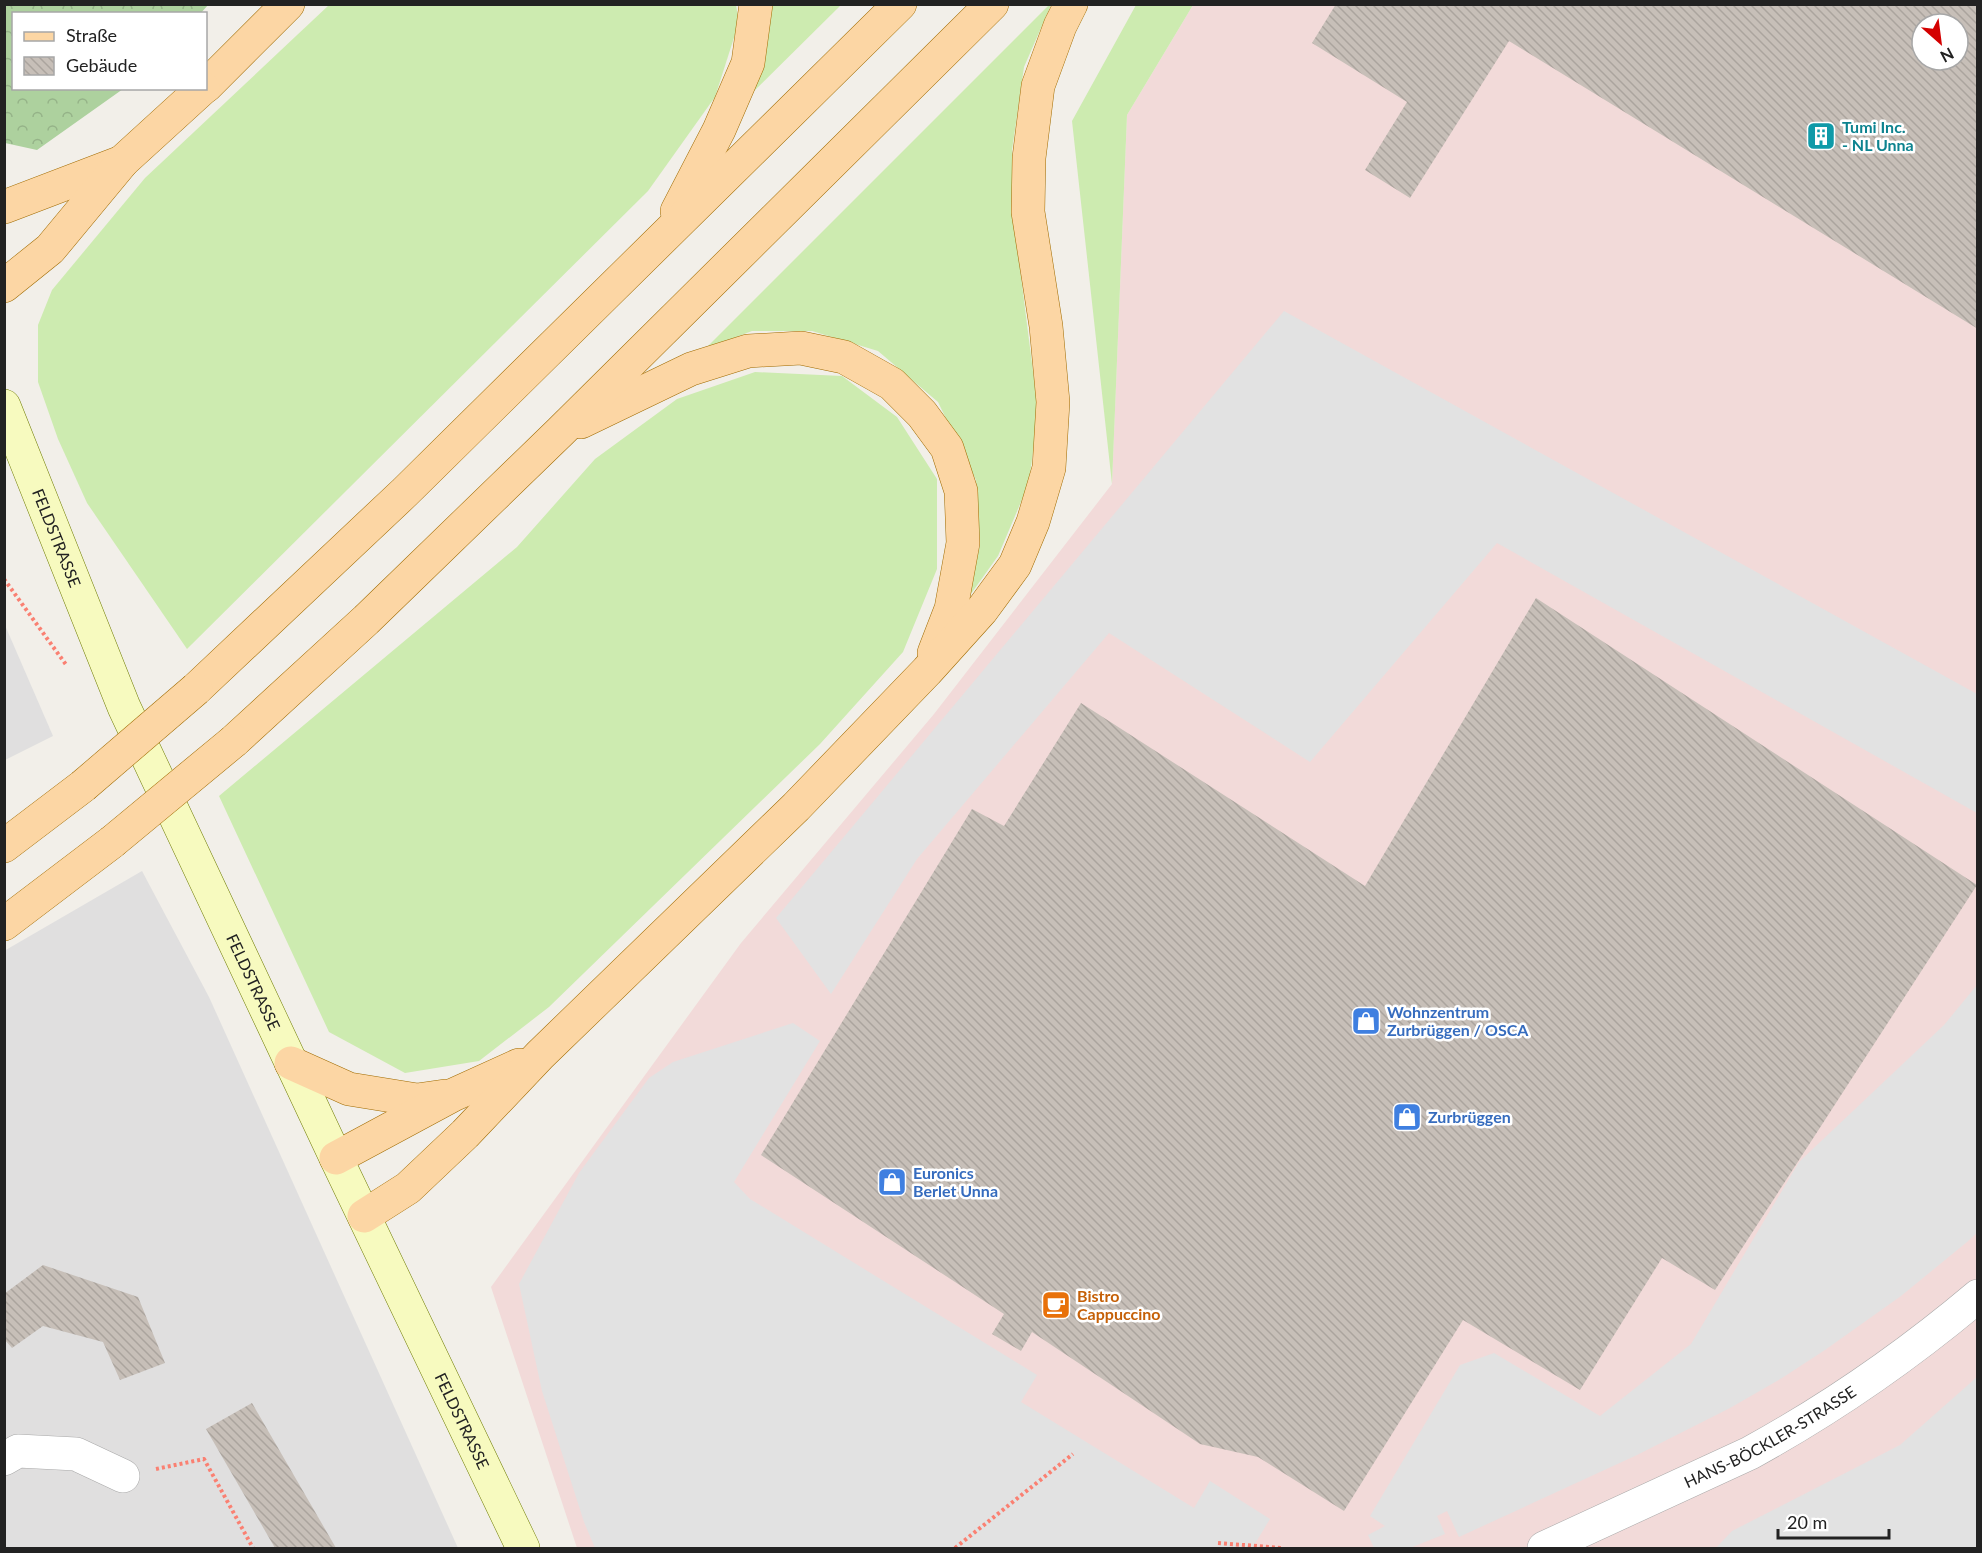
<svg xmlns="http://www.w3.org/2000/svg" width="1982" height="1553" font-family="Lato,sans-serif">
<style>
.residential{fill:#e0dfdf}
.commercial{fill:#f2dad9;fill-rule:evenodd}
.grass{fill:#cdebb0}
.forest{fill:url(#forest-crowns)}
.parking{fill:#e2e2e2}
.building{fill:url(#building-back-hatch);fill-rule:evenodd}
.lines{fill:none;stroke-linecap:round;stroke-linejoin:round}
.minor-casing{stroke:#a9a9a9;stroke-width:34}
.secondary-casing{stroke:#707d05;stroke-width:34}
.primary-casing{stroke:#a06b00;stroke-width:34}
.path{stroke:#fa8072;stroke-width:4;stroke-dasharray:3 3;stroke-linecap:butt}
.minor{stroke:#fff;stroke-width:33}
.secondary{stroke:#f7fabf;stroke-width:33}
.primary{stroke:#fcd6a4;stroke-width:33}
.primary-bridge-casing{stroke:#a06b00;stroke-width:34;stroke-linecap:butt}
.primary-bridge{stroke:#fcd6a4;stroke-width:33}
.labels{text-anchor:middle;stroke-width:5;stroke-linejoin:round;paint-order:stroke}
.culture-label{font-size:16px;font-weight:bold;fill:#0d838f;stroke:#fff;text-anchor:start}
.street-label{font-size:16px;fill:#222;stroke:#fff}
.shop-label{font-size:16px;font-weight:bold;fill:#366cbe;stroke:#fff;text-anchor:start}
.food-label{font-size:16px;font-weight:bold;fill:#c56008;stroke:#fff;text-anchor:start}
</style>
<defs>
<pattern id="forest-crowns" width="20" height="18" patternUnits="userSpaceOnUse" patternTransform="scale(1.5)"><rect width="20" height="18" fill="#add19e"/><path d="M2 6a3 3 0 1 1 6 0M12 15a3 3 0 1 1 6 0" fill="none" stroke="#95b388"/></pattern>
<pattern id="building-back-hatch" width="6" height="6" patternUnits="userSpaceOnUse" patternTransform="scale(1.5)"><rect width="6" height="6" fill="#c7bfb8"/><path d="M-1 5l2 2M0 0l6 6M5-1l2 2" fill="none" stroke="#aba49e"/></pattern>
</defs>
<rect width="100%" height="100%" fill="#f2efe9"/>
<g class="residential">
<path d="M4 623 53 736 5 760H4Z"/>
<path d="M142 871 209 997 458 1548H5L4 951Z"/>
</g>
<path class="commercial" d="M1193 5H1977V1548H577L491 1287 741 943 934 714 1112 484 1127 115ZM1922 24H1958V60H1922Z"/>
<g class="grass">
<path d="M329 5H736L739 22 715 97 648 191 187 649 87 503 58 439 38 382V325L52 290 145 178Z"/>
<path d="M765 5H841L746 99Z"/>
<path d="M1049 5H1051L1024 67 1012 150 1020 269 1038 411 1029 483 998 556 968 598 980 545 976 480 938 402 878 351 812 331H752L705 349Z"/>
<path d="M1136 5H1193L1127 115 1112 484 1072 121Z"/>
<path d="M755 372 842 376 897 417 937 479V569L903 652 820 744 549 1007 479 1061 405 1073 329 1032 219 796 517 547 595 459 677 399Z"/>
</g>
<path class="forest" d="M5 4H208V5L200 14H14V88L123 89 37 150 5 143Z"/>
<g class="parking">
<path d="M1284 311 1977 694V813L1497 543 1310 762 1109 633 917 859 831 994 776 918Z"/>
<path d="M1977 985 1978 1232 1967 1242 1901 1296 1825 1350 1782 1378 1730 1408 1637 1455 1459 1537 1447 1511 1437 1516 1445 1534 1410 1548H1374L1368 1535 1385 1526 1370 1516 1460 1365 1494 1353 1600 1416 1691 1344 1799 1162 1944 1025Z"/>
<path d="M793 1023 820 1041 734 1182 750 1199 1037 1375 1021 1402 1194 1508 1210 1481 1270 1519 1256 1542 1255 1548H595L584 1522 542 1391 519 1284 579 1173 649 1078 673 1062Z"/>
<path d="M1977 1377V1548H1716L1732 1531 1900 1445Z"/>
</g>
<g class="building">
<path d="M1336 4H1978V329L1509 41 1410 198 1365 170 1407 102 1312 43ZM1922 24H1958V60H1922Z"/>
<path d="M1536 598 1977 885 1715 1290 1662 1258 1580 1390 1463 1320 1344 1511 1258 1457 1200 1444 1032 1332 1021 1351 992 1334 1004 1314 761 1155 972 809 1004 826 1081 703 1365 886Z"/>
<path d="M43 1265 138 1297 165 1363 120 1380 103 1342 43 1326 12 1348 4 1339V1294Z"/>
<path d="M252 1403 336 1548H275L206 1429Z"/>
</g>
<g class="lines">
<g class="minor-casing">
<g id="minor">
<path d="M4 1459 18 1451 76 1454 123 1476"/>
<path id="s1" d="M1544 1548 1750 1453C1830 1409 1908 1355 1978 1296"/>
</g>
</g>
<g class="secondary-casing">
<g id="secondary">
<path id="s2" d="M4 406 124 707 336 1158 523 1548"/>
</g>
</g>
<g class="primary-casing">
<g id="primary">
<path d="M206 86 288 4"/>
<path d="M4 207 122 162"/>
<path d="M677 211 719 130 748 63 756 4"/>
<path d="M4 286 50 249 123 161 203 88"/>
<path d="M581 422 691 369 748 351 801 348 844 357 892 384 922 414 947 448 961 491 963 543 951 609 934 653"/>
<path d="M196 689 405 492 900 4"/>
<path d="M234 741 366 620 560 432 992 4"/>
<path d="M4 846 83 786"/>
<path d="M4 924 112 842"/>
<path d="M291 1063 349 1089 417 1100 445 1096"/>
<path d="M336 1158 453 1095 519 1065"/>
<path d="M364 1216 408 1188 465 1134 540 1055 796 807 927 671 982 610 1015 565 1033 522 1049 468 1053 402 1046 326 1028 212 1029 158 1038 86 1060 26 1071 4"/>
</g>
</g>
<g class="path">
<path d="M4 579 67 666"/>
<path d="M156 1469 204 1459 253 1548"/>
<path d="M1218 1543 1282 1548"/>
<path d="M955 1548 1073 1454"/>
</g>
<use href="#minor" class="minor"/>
<use href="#secondary" class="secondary"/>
<use href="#primary" class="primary"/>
<g class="primary-bridge-casing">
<g id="primary-bridge">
<path d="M83 786 196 689"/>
<path d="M112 842 234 741"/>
</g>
</g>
<use href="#primary-bridge" class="primary-bridge"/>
</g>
<defs>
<g id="building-square" transform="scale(1.5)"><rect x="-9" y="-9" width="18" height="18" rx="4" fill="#0f9aa8" stroke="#fff"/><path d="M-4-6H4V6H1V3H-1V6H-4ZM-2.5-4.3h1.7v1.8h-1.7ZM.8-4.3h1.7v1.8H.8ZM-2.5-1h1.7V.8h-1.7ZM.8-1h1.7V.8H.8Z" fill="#fff"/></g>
<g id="shop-square" transform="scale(1.5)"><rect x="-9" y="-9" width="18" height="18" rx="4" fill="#3f7fe0" stroke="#fff"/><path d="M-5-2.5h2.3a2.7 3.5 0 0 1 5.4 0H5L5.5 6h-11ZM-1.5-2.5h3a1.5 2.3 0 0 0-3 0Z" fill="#fff"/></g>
<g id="cafe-square" transform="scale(1.5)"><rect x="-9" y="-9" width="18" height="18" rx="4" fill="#e8710a" stroke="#fff"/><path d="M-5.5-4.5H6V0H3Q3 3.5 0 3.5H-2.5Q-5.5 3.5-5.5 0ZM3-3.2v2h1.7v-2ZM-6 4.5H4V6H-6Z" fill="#fff"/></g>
</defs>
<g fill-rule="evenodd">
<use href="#building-square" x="1821" y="136"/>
<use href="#shop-square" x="1366" y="1021"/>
<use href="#shop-square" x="1407" y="1117"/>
<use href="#shop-square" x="892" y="1182"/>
<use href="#cafe-square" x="1056" y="1305"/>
</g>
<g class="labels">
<g class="culture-label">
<text x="1842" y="133">Tumi Inc.<tspan x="1842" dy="18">- NL Unna</tspan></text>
</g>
<g class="street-label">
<text dy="6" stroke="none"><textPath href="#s2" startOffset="142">FELDSTRASSE</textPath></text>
<text dy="6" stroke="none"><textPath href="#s2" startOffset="628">FELDSTRASSE</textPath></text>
<text dy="6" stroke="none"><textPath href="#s2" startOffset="1114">FELDSTRASSE</textPath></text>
<text dy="6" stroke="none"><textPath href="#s1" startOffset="252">HANS-BÖCKLER-STRASSE</textPath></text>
</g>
<g class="shop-label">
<text x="1387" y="1018">Wohnzentrum<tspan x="1387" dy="18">Zurbrüggen / OSCA</tspan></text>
<text x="1428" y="1123">Zurbrüggen</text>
<text x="913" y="1179">Euronics<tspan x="913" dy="18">Berlet Unna</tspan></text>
</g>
<g class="food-label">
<text x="1077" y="1302">Bistro<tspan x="1077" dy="18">Cappuccino</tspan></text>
</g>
</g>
<rect width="1982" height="1553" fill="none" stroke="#222222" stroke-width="12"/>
<rect x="12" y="12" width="195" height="78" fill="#ffffff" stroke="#a7a7a7" stroke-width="1.5"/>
<rect x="24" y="32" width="30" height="9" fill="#fcd6a4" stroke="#a7a7a7" stroke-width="1.5"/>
<text x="66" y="42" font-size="18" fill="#222222">Straße</text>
<rect x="24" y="57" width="30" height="18" fill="url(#building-back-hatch)" stroke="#a7a7a7" stroke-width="1.5"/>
<text x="66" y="72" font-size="18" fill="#222222">Gebäude</text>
<g transform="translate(1940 42) rotate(152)"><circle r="28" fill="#ffffff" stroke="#a7a7a7" stroke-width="1.5"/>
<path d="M0-4.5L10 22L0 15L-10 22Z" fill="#d40000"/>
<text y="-9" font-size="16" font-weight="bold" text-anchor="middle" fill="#222222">N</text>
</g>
<path d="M1778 1529v9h111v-9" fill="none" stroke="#222222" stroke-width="3"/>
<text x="1787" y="1529" font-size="18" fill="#222222" stroke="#ffffff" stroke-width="4.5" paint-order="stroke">20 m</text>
</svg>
